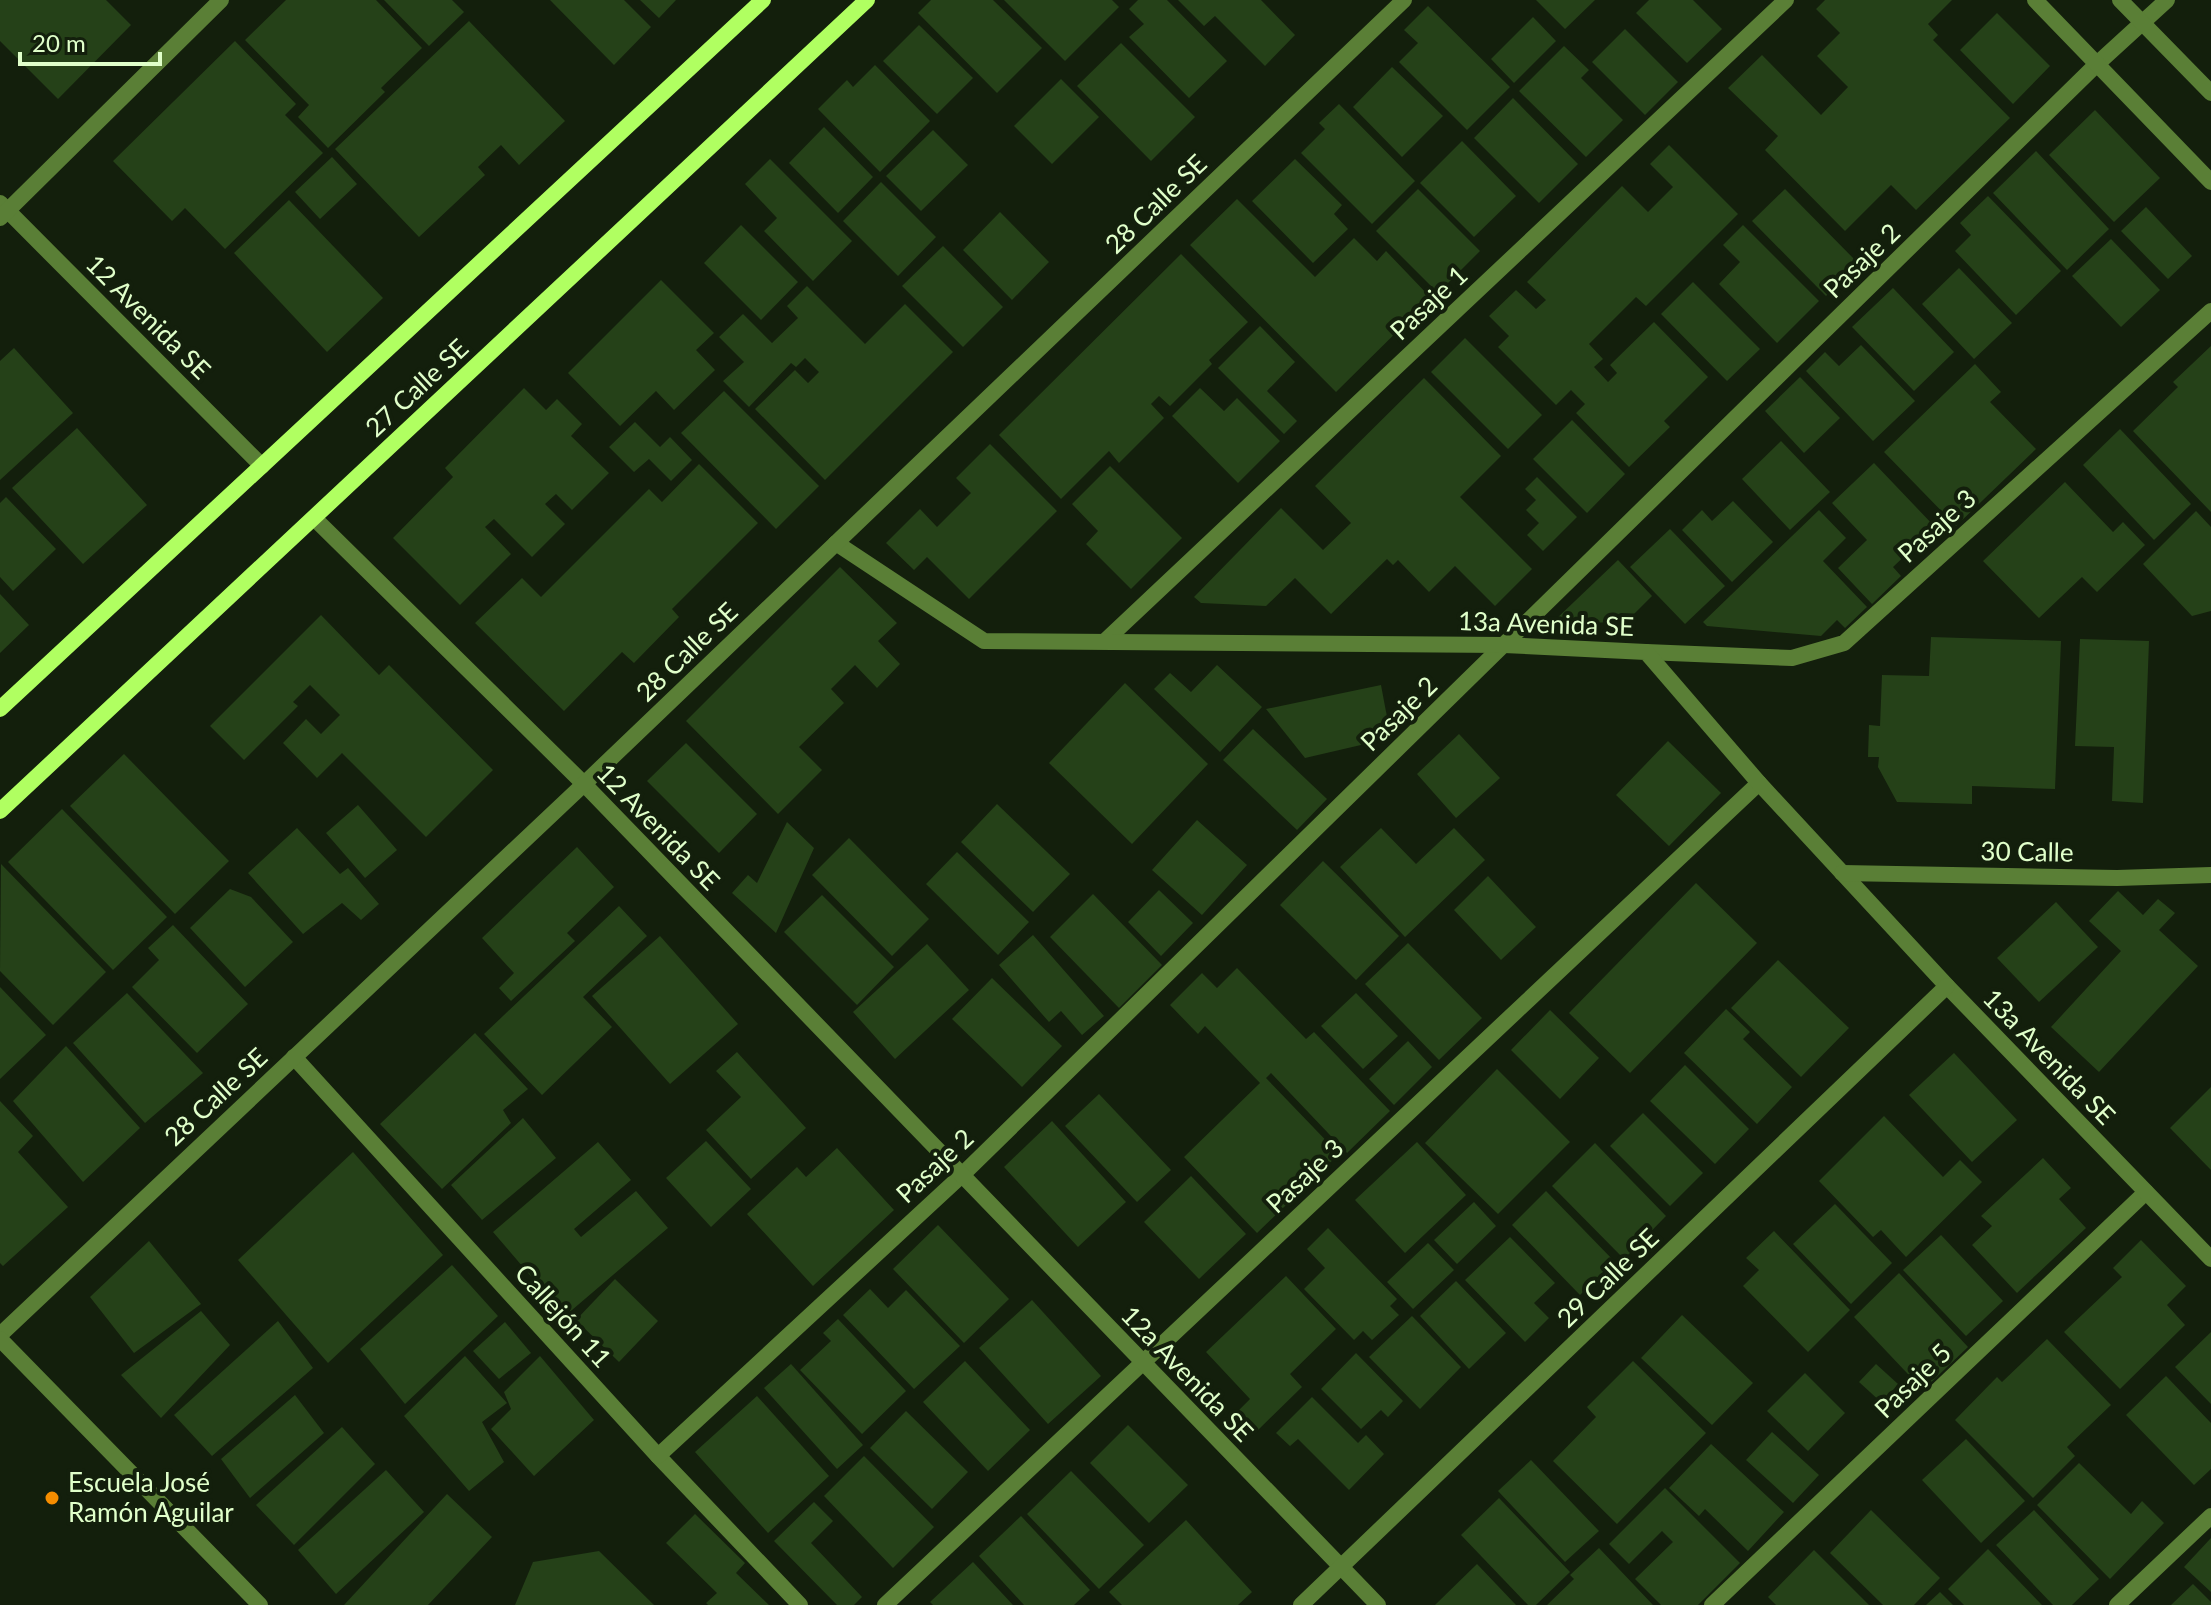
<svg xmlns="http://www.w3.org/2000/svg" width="2211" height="1605" font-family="Lato,sans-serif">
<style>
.building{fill:#254118}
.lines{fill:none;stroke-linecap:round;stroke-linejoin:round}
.lane{stroke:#5a7f36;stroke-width:16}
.street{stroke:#5a7f36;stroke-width:16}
.secondary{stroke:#b0ff61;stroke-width:16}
.poi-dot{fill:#f58d00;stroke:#131f0c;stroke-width:3}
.labels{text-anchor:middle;stroke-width:8;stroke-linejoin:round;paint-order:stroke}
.street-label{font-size:26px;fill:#e0ffca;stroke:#131f0c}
.poi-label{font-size:26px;fill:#e0ffca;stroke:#131f0c;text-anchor:start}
</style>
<rect width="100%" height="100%" fill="#131f0c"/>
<g class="building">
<path d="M0 0H106L131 25 58 99 0 41Z"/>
<path d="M286 0H376L422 48 381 88 385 92 328 148 298 117 309 105 245 40Z"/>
<path d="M384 0H452L464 12 429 46Z"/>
<path d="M550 0H624L651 27 614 65Z"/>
<path d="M640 0H676L659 18Z"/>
<path d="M931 0H993L1042 48 997 93 918 13Z"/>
<path d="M1004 0H1112L1119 7 1065 61Z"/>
<path d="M1138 0H1167L1227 61 1189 98 1129 37 1144 24 1129 9Z"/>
<path d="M1178 0H1261L1295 35 1265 66 1215 16 1204 26Z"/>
<path d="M1536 0H1595L1565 29Z"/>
<path d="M1649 0H1693L1722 29 1687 63 1636 13Z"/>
<path d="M1825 0H1952L1928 24 1938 35 1933 40 2010 118 1916 210 1891 185 1845 231 1765 150 1778 136 1728 88 1762 55 1821 115 1848 87 1817 56 1840 33 1816 9Z"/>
<path d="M1428 6 1510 87 1467 130 1399 62 1418 43 1404 30Z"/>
<path d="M1997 13 2050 66 2013 104 1960 50Z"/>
<path d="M1533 17 1556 41 1514 83 1491 59Z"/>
<path d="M469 21 565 121 519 165 501 145 478 167 485 175 419 237 335 149Z"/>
<path d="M919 25 973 78 937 114 883 61Z"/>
<path d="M1625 29 1678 82 1645 115 1592 62Z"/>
<path d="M235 41 296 104 285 115 323 153 225 249 185 208 172 221 113 161Z"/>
<path d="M1121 43 1195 117 1151 161 1077 86Z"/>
<path d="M1564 46 1589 70 1581 78 1623 120 1586 157 1519 91Z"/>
<path d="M875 65 930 121 880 172 818 109 847 80 853 87Z"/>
<path d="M1392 67 1443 116 1402 157 1353 107Z"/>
<path d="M1061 79 1099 117 1052 164 1014 126Z"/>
<path d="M1513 98 1578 164 1539 203 1474 138Z"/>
<path d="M1339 104 1415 181 1372 224 1301 153 1325 129 1319 123Z"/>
<path d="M2095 110 2160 178 2114 222 2049 155Z"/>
<path d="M824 127 873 177 838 213 789 163Z"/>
<path d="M933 130 968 165 921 211 886 176Z"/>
<path d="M1462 141 1516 196 1474 237 1420 183Z"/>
<path d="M1669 145 1738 214 1646 306 1636 297 1589 344 1603 359 1594 367 1608 382 1617 373 1610 365 1654 322 1708 377 1664 421 1670 427 1629 467 1576 413 1585 404 1571 390 1556 405 1498 347 1509 336 1489 316 1516 290 1536 309 1546 300 1527 282 1622 186 1648 212 1673 187 1650 164Z"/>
<path d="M2036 151 2109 229 2067 270 1993 193Z"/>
<path d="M332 157 357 184 320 219 295 192Z"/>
<path d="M770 159 852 241 813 281 764 231 777 218 745 184Z"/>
<path d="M1295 159 1342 205 1334 214 1348 229 1313 263 1252 201Z"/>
<path d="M881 182 936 237 898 276 843 221Z"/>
<path d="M1418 189 1480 251 1438 293 1376 231Z"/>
<path d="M1785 189 1858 263 1826 296 1752 221Z"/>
<path d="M1988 196 2061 271 2016 315 1955 251 1971 235 1960 223Z"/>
<path d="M1237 199 1315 277 1354 238 1377 261 1386 251 1431 298 1336 392 1190 245Z"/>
<path d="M289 200 383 298 327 352 234 253Z"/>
<path d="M2146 207 2192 256 2168 279 2121 231Z"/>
<path d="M1000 212 1049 262 1012 300 963 250Z"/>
<path d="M741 225 798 282 761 320 704 263Z"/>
<path d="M1743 225 1819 301 1777 343 1719 284 1740 262 1723 245Z"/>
<path d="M2111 239 2160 290 2121 327 2072 276Z"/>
<path d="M943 246 1003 307 963 347 902 286Z"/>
<path d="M1181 254 1248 322 1209 360 1212 364 1170 406 1159 396 1151 404 1164 418 1119 463 1109 451 1061 499 999 435Z"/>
<path d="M1959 268 2012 323 1974 359 1922 304Z"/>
<path d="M661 280 714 333 696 350 715 370 674 410 656 391 620 426 568 373Z"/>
<path d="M1693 282 1760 349 1727 381 1661 314Z"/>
<path d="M807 286 865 344 905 304 953 352 825 480 755 409 795 370 808 383 819 372 805 358 796 367 791 363 749 407 723 381 744 362 719 337 743 314 772 343 798 318 787 306Z"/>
<path d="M1893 288 1954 352 1914 391 1852 327Z"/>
<path d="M1260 326 1295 362 1267 391 1297 421 1284 434 1218 368Z"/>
<path d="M1465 338 1542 415 1508 449 1431 372Z"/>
<path d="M1861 345 1915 401 1873 441 1806 371 1825 352 1839 366Z"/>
<path d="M2211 346V512L2133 431 2178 387 2173 382Z"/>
<path d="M14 348 73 413 0 480V361Z"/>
<path d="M1975 364 2001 392 1990 402 2036 449 1956 526 1884 452Z"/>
<path d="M1800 377 1840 418 1804 453 1765 411Z"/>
<path d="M1424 378 1501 456 1460 497 1532 569 1495 606 1455 566 1429 592 1398 560 1393 565 1387 559 1331 614 1295 578 1266 606 1201 603 1194 597 1281 508 1323 550 1351 523 1315 486Z"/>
<path d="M524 388 546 410 557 399 582 424 571 436 609 473 572 510 556 494 545 504 565 524 532 557 494 519 485 527 511 554 460 605 393 538 453 477 445 468Z"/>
<path d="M1200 388 1224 411 1237 398 1280 441 1238 483 1172 416Z"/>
<path d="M724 391 819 486 776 529 681 433Z"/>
<path d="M1572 420 1625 474 1587 513 1533 459Z"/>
<path d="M635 422 660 447 670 437 692 460 671 481 649 459 634 472 609 447Z"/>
<path d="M77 428 147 505 83 564 12 488Z"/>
<path d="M2120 429 2191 504 2154 540 2083 465Z"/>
<path d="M1781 441 1830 492 1790 530 1742 479Z"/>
<path d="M990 444 1057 511 969 599 927 557 914 570 886 543 920 509 937 527 971 493 956 478Z"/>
<path d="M1874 463 1935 527 1893 567 1901 576 1872 604 1838 568 1867 540 1832 503Z"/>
<path d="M699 464 758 523 672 609 679 617 634 663 622 652 564 711 475 623 522 578 541 597 649 489 662 502Z"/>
<path d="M1110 466 1182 538 1131 589 1086 544 1098 531 1072 504Z"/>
<path d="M1537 477 1577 517 1543 551 1527 535 1539 523 1526 510 1536 500 1525 489Z"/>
<path d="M2065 482 2113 532 2123 522 2145 545 2097 592 2082 577 2039 618 1983 561Z"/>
<path d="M6 497 56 549 13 591 0 577V503Z"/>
<path d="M1733 501 1773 542 1732 582 1682 530 1702 510 1712 521Z"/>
<path d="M1819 510 1846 538 1823 561 1867 607 1845 628 1837 620 1821 636 1707 626 1703 622Z"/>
<path d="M2196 511 2211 527V611L2192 616 2143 564Z"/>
<path d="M1670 529 1725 586 1685 624 1630 567Z"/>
<path d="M1618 560 1652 596 1627 621 1558 625 1554 621Z"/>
<path d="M840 567 897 623 878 641 900 664 877 688 855 665 831 689 844 703 799 747 822 770 778 814 686 721Z"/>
<path d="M0 594 29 625 0 653Z"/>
<path d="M321 615 379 675 389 665 493 770 426 837 342 753 317 778 283 743 306 719 321 734 340 715 310 685 293 702 298 706 244 760 210 726Z"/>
<path d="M1931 637 2061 641 2055 789 1972 786V804L1897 802 1878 767 1879 757H1868L1869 725 1880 726 1882 675 1929 676Z"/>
<path d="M2080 639 2149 641 2143 803 2112 801 2114 747 2075 746Z"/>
<path d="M1217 665 1262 707 1220 752 1154 689 1170 673 1191 692Z"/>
<path d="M1125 683 1208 764 1132 844 1049 763Z"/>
<path d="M1381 685 1391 738 1305 758 1266 709Z"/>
<path d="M1253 729 1327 799 1297 830 1223 760Z"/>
<path d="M1459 734 1500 778 1456 818 1417 774Z"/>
<path d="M1668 741 1721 793 1669 846 1616 795Z"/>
<path d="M686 743 757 814 719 853 647 781Z"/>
<path d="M124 754 229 861 175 914 70 806Z"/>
<path d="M997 804 1070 874 1033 912 961 842Z"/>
<path d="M358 805 397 850 365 878 326 833Z"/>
<path d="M62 809 167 917 113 970 8 862Z"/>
<path d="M1197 820 1247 865 1202 915 1152 870Z"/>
<path d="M787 822 814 848 776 933 732 893 748 875 757 883Z"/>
<path d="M297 828 340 874 348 868 379 904 361 920 342 903 303 934 248 873Z"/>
<path d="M1381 828 1416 864 1454 828 1485 860 1405 937 1340 867Z"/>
<path d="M849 838 929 919 892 956 812 875Z"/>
<path d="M577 847 614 887 567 933 575 941 511 1001 499 988 514 973 482 938Z"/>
<path d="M957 852 1029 922 998 955 926 884Z"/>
<path d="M1323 861 1399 936 1356 980 1280 905Z"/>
<path d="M1 864 106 972 53 1025 0 971Z"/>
<path d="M1488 876 1536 927 1501 960 1454 910Z"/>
<path d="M1696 883 1757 943 1630 1073 1569 1013Z"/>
<path d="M230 889 251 897 293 942 245 987 190 928Z"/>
<path d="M1159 890 1193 923 1161 956 1128 922Z"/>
<path d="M2118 891 2143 915 2158 899 2175 913 2159 930 2198 966 2099 1072 2051 1027 2121 951 2089 921Z"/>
<path d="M1093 894 1162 965 1119 1008 1050 937Z"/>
<path d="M822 895 894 967 857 1005 784 932Z"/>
<path d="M2056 902 2098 947 2039 1002 1997 958Z"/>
<path d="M619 906 647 936 583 997 612 1027 542 1095 484 1034Z"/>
<path d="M173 925 248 1004 197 1053 132 987 159 960 148 948Z"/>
<path d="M1033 935 1104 1016 1082 1035 1061 1011 1049 1022 999 965Z"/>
<path d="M660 936 738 1024 670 1084 592 996Z"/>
<path d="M1408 943 1482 1018 1439 1060 1365 984Z"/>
<path d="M927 944 969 990 895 1059 853 1012Z"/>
<path d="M1778 960 1849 1028 1801 1077 1731 1008Z"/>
<path d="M1237 968 1306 1039 1314 1032 1390 1111 1347 1153 1271 1073 1266 1078 1339 1154 1257 1233 1184 1157 1260 1083 1205 1026 1198 1034 1170 1005 1202 973 1217 988Z"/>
<path d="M992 978 1062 1046 1022 1087 952 1019Z"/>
<path d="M0 987 46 1035 0 1079Z"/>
<path d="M127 993 203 1073 145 1123 73 1043Z"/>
<path d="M1356 993 1398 1036 1363 1069 1321 1026Z"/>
<path d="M1726 1009 1750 1032 1743 1039 1792 1087 1757 1124 1684 1053Z"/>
<path d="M1550 1010 1599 1058 1560 1099 1511 1050Z"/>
<path d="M475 1033 528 1089 503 1110 511 1123 442 1189 380 1124Z"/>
<path d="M1408 1041 1432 1067 1394 1105 1369 1079Z"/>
<path d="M66 1046 140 1128 83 1182 13 1101Z"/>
<path d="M737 1052 806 1128 751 1179 706 1130 741 1097 716 1071Z"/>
<path d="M1954 1053 2017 1120 1972 1162 1909 1095Z"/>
<path d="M1685 1065 1749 1129 1715 1164 1650 1101Z"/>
<path d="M1497 1069 1570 1142 1498 1214 1425 1143Z"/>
<path d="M2211 1087V1170L2170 1128Z"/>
<path d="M1099 1094 1171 1170 1137 1202 1065 1126Z"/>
<path d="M0 1101 33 1136 18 1152 68 1207 3 1266 0 1263Z"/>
<path d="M1643 1113 1703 1173 1670 1206 1610 1146Z"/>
<path d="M1884 1116 1943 1177 1960 1160 1982 1182 1906 1257 1881 1230 1873 1237 1819 1181Z"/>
<path d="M523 1118 556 1158 482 1220 451 1185Z"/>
<path d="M1052 1121 1126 1202 1078 1247 1004 1167Z"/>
<path d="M706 1141 751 1189 711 1227 666 1178Z"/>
<path d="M598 1142 631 1180 574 1229 581 1237 636 1191 668 1228 565 1316 493 1232Z"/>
<path d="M1417 1142 1466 1195 1405 1253 1355 1200Z"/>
<path d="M1595 1143 1666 1216 1624 1259 1552 1186Z"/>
<path d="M837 1148 894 1210 813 1286 747 1214 797 1167 806 1177Z"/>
<path d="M353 1152 443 1255 328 1363 238 1260Z"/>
<path d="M2043 1158 2071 1188 2059 1199 2086 1228 2017 1293 1972 1245 1992 1226 1981 1216Z"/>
<path d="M1191 1176 1246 1234 1199 1279 1144 1222Z"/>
<path d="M1546 1191 1614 1261 1580 1295 1512 1225Z"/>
<path d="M1474 1202 1496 1226 1457 1264 1434 1240Z"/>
<path d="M1835 1204 1892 1263 1851 1304 1793 1244Z"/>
<path d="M938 1225 1009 1299 964 1343 893 1269Z"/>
<path d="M1328 1228 1397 1299 1390 1306 1399 1315 1372 1340 1363 1331 1354 1340 1304 1289 1325 1268 1307 1249Z"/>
<path d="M1774 1231 1850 1310 1808 1352 1743 1286 1759 1270 1746 1258Z"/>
<path d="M1941 1235 2003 1301 1966 1336 1903 1270Z"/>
<path d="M1510 1237 1555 1283 1534 1303 1549 1318 1525 1342 1465 1280Z"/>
<path d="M2141 1240 2186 1286 2167 1305 2185 1325 2120 1389 2064 1332 2122 1277 2113 1268Z"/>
<path d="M149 1241 201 1304 134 1353 90 1297Z"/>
<path d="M1428 1243 1454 1270 1413 1309 1387 1282Z"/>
<path d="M452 1265 498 1316 405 1404 360 1349Z"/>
<path d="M1899 1273 1968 1347 1923 1390 1854 1317Z"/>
<path d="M1286 1276 1336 1329 1290 1374 1302 1387 1258 1430 1239 1410 1250 1399 1206 1352Z"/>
<path d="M615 1279 658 1321 619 1362 576 1320Z"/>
<path d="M1456 1281 1506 1333 1469 1369 1420 1316Z"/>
<path d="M870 1289 888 1308 906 1290 960 1346 914 1389 843 1315Z"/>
<path d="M1032 1300 1101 1376 1048 1424 979 1348Z"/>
<path d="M201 1311 230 1345 161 1418 121 1375Z"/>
<path d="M1682 1315 1753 1383 1712 1425 1641 1358Z"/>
<path d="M1412 1316 1461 1367 1420 1409 1369 1357Z"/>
<path d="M838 1319 906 1391 862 1434 800 1370 831 1341 823 1333Z"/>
<path d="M278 1321 313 1368 212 1456 174 1415Z"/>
<path d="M505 1322 531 1353 499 1379 473 1351Z"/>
<path d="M2211 1332V1404L2175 1367Z"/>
<path d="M2047 1339 2111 1405 2067 1447 2075 1456 2033 1498 1955 1420 1997 1377 2002 1382Z"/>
<path d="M1356 1353 1403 1401 1388 1417 1381 1410 1361 1429 1321 1389Z"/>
<path d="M465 1356 507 1403 482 1422 504 1462 469 1491 404 1416Z"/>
<path d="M540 1356 594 1420 534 1476 491 1429 511 1409 504 1392Z"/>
<path d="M965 1361 1030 1430 988 1471 923 1402Z"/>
<path d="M1633 1361 1706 1433 1617 1524 1553 1461 1596 1417 1587 1407Z"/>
<path d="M791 1364 863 1445 837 1469 764 1388Z"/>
<path d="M1876 1364 1898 1384 1882 1403 1859 1382Z"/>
<path d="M1805 1373 1845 1413 1808 1451 1767 1411Z"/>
<path d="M2166 1376 2211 1423V1469L2194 1485 2126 1415Z"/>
<path d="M295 1395 324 1433 250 1498 221 1459Z"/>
<path d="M757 1396 829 1476 768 1533 695 1452Z"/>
<path d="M1312 1397 1358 1443 1366 1435 1384 1454 1349 1490 1298 1439 1290 1446 1276 1433Z"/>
<path d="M906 1411 968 1472 932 1509 870 1448Z"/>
<path d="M1128 1425 1188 1485 1149 1523 1090 1463Z"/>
<path d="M342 1427 375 1464 294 1545 256 1505Z"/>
<path d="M1772 1432 1819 1475 1793 1503 1746 1460Z"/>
<path d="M1966 1439 2025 1501 1981 1543 1922 1480Z"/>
<path d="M1711 1444 1784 1512 1748 1551 1705 1509 1699 1516 1669 1488Z"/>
<path d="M864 1456 934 1527 893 1568 824 1496Z"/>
<path d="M1531 1460 1599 1531 1565 1562 1498 1491Z"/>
<path d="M2079 1463 2131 1514 2142 1501 2164 1523 2110 1579 2037 1505Z"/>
<path d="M386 1470 424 1512 336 1594 298 1550Z"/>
<path d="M1071 1471 1144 1545 1099 1589 1027 1514Z"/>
<path d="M1665 1488 1740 1563 1698 1605H1661L1635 1579 1673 1542 1662 1531 1629 1564 1609 1544Z"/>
<path d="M447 1494 492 1537 428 1605H344Z"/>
<path d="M1499 1498 1570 1572 1536 1605H1528L1461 1535Z"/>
<path d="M814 1502 833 1521 811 1543 862 1597 854 1605H837L774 1541Z"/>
<path d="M1871 1510 1940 1578 1914 1605H1883L1830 1553Z"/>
<path d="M2034 1510 2099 1579 2072 1605H2053L1996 1545Z"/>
<path d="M695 1514 745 1563 736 1573 769 1605H708L706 1603 717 1593 666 1543Z"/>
<path d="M1021 1516 1090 1590 1074 1605H1024L979 1556Z"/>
<path d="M1186 1520 1252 1592 1238 1605H1122L1109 1592Z"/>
<path d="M2211 1538V1592L2184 1567Z"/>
<path d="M1599 1548 1653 1605H1547L1574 1579 1570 1575Z"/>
<path d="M1988 1549 2042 1605H1964L1948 1589Z"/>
<path d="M1814 1550 1869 1605H1776L1768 1597Z"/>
<path d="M599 1551 654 1605H515L533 1562Z"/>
<path d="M973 1562 1013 1605H933L930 1602Z"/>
<path d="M1477 1564 1516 1605H1435Z"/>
<path d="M2193 1584 2211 1602V1605H2171Z"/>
<path d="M1940 1592 1953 1605H1926Z"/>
</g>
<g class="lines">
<g class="lane">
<path d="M1105 641 1786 0"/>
<path d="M1646 652 1792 658 1844 643 2211 311"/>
<path d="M294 1057 658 1456 800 1605"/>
<path d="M658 1456 962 1175 2097 64 2167 0"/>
<path d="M885 1605 1759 783"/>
<path d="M1712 1605 2146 1192"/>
</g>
<g class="street">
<path d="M2035 0 2211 182"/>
<path d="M2120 0 2211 93"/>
<path d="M0 203 262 466"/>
<path d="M0 218 221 0"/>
<path d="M314 518 584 784 1378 1605"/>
<path d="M836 543 984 641 1504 645 1646 652 1759 783 1947 986 2211 1259"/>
<path d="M1842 873 2117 878 2211 875"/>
<path d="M0 1335 584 784 1404 0"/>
<path d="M0 1339 260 1605"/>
<path d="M1301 1605 1947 986"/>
<path d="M2117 1605 2211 1516"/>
</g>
<g class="secondary">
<path d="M0 709 763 0"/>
<path d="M0 811 867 0"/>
</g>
</g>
<circle class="poi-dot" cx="52" cy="1498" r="8"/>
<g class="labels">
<g class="street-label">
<text transform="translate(1156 204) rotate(-44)" y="9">28 Calle SE</text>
<text transform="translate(1862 261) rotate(-44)" y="9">Pasaje 2</text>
<text transform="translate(1429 303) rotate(-43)" y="9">Pasaje 1</text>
<text transform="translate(148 317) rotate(45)" y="9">12 Avenida SE</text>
<text transform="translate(417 388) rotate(-43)" y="9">27 Calle SE</text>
<text transform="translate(1937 526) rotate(-42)" y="9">Pasaje 3</text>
<text transform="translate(1546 624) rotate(2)" y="9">13a Avenida SE</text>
<text transform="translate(687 652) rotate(-44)" y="9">28 Calle SE</text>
<text transform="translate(1399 714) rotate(-44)" y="9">Pasaje 2</text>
<text transform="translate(658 827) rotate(46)" y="9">12 Avenida SE</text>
<text transform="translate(2027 852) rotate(1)" y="9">30 Calle</text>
<text transform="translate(2049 1057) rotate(46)" y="9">13a Avenida SE</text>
<text transform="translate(216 1097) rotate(-43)" y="9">28 Calle SE</text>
<text transform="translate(935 1166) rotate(-43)" y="9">Pasaje 2</text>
<text transform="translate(1305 1176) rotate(-43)" y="9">Pasaje 3</text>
<text transform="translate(1608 1278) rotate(-44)" y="9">29 Calle SE</text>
<text transform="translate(563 1316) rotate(48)" y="9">Callejón 11</text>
<text transform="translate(1187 1374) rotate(46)" y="9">12a Avenida SE</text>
<text transform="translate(1913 1381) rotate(-44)" y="9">Pasaje 5</text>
</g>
<g class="poi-label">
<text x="68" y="1492">Escuela José<tspan x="68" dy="30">Ramón Aguilar</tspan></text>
</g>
</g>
<path d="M20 52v12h140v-12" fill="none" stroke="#e0ffca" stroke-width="4"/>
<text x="32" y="52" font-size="24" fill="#e0ffca" stroke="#131f0c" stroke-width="6" paint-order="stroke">20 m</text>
</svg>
